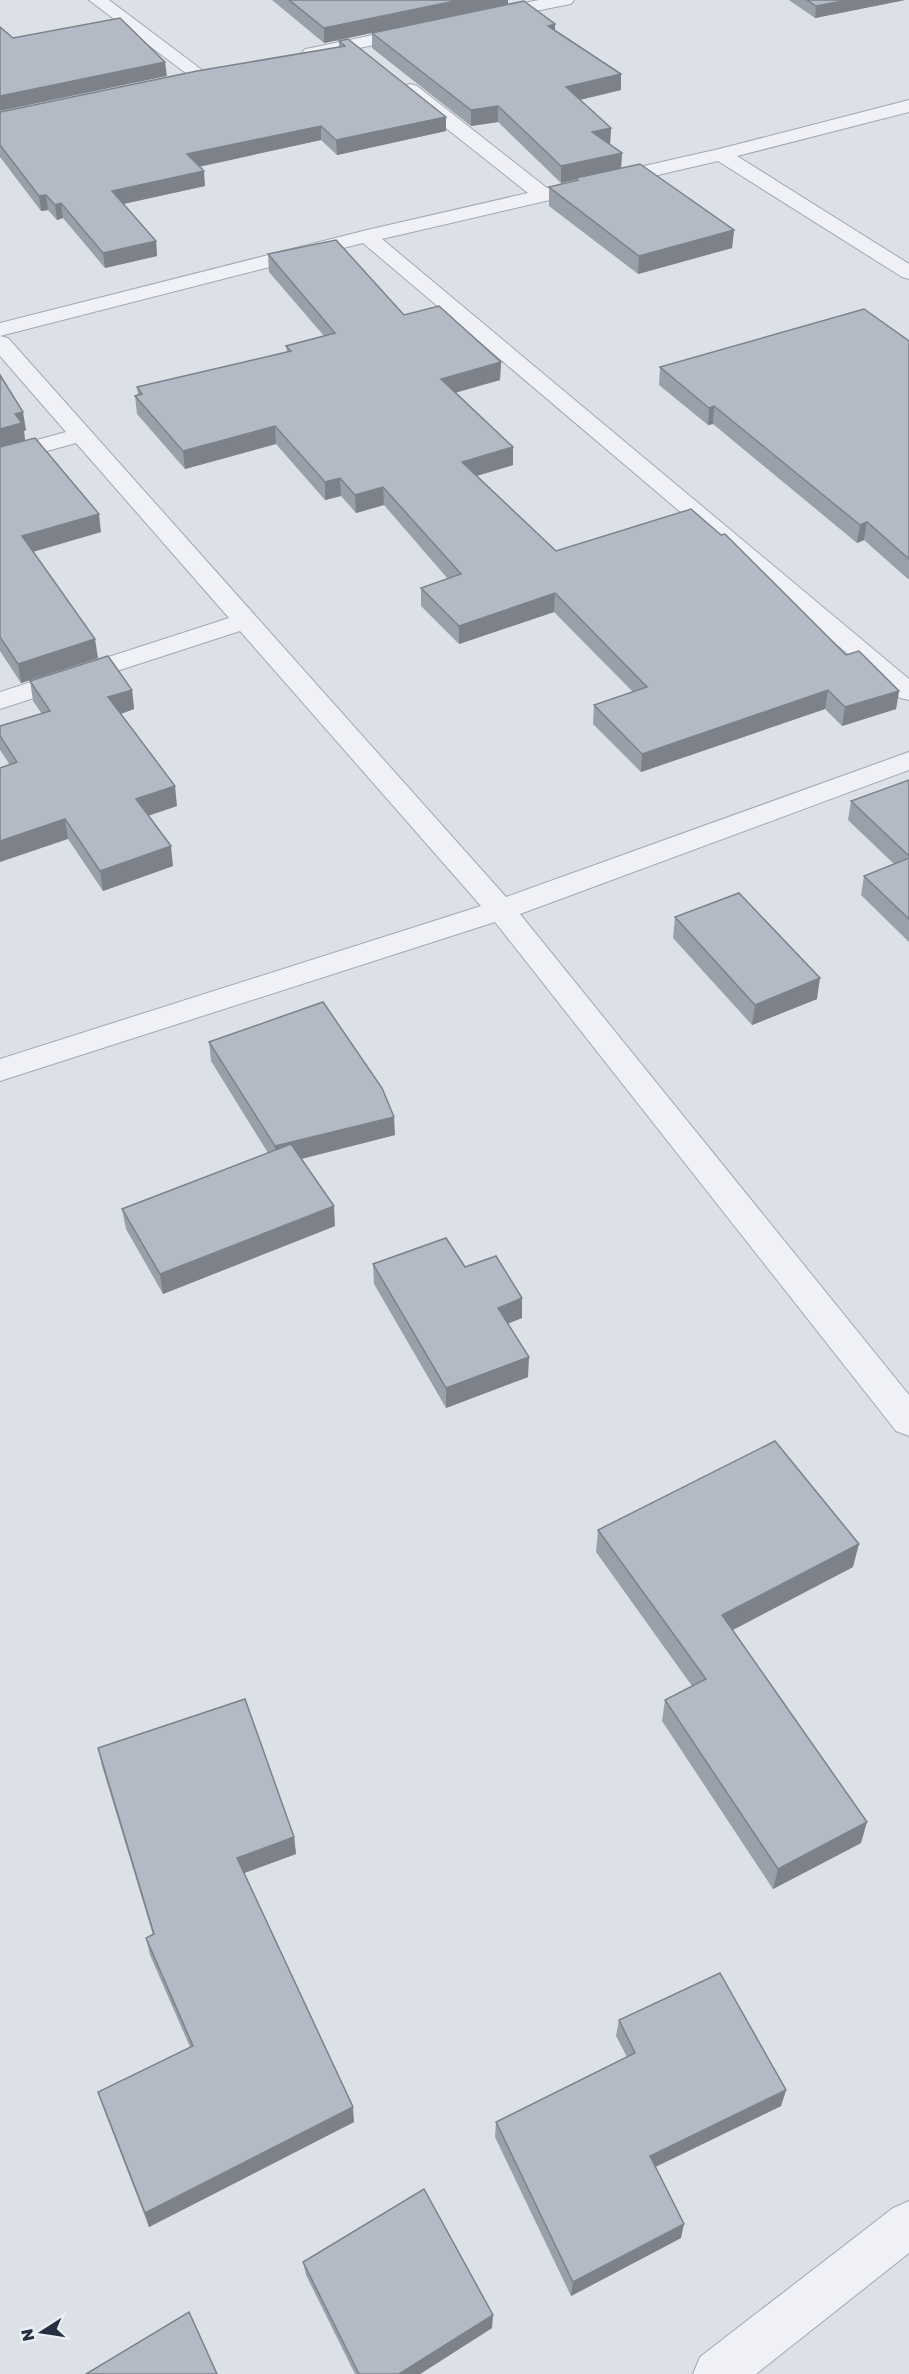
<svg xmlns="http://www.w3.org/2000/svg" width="909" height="2374" font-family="'Golos Text',sans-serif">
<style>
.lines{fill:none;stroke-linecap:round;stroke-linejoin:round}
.minor-casing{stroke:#a1a8b2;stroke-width:2}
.minor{fill:#eff1f6;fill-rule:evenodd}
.wall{fill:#9aa0a9}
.shaded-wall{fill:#7d828a}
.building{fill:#b3bac5;stroke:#7d828a;stroke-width:1.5}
</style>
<rect width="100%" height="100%" fill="#dce1e8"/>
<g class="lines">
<g class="minor-casing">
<g id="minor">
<path d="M89 0H109L210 76 207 80H195Z"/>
<path d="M539 0H574L571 4 565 5 487 21 481 20 478 16 481 12Z"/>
<path d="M416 26 422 27 425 31 422 35 311 58 305 57 302 53 305 49 311 48Z"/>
<path d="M410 84 417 86 547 188 719 149 909 100V112L737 156 909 264V279L902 277 718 161 382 239 909 679V700L900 698 363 243 0 336 8 338 506 897 909 752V770L520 914 909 1395V1436L896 1431 495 922 0 1081V1059L481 906 240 631 0 709V692L229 618 76 443 0 464V450L66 432 0 356V323L367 230 528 193 403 94 401 90 403 86Z"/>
<path d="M909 2201V2253L756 2374H693L700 2357 893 2208Z"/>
</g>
</g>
<use href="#minor" class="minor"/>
</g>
<g class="wall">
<path d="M272 0H508V4L555 30 621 74V90L580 100 611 128 610 144 622 153 621 168 734 230 732 248 638 274 549 206V187L576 181V179L561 183 498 122 471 126 372 48V33L324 43Z"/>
<path d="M789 0H905L815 18Z"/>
<path d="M339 41 446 117V131L337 155 321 140 199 167 205 186 123 204 156 241 157 256 105 268 63 218 57 220 48 210 41 211 0 157V112L339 47Z"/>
<path d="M268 254 404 315 501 362 500 380 455 392 513 465 477 476 556 551 846 655 899 691 896 709 842 726 825 709 641 772 593 724 594 705 633 692 554 612 459 644 421 606V588L448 579 384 505 356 513 341 496 325 500 276 444 185 469 137 414 135 396 138 395 137 387 287 352 286 346 324 336 269 272Z"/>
<path d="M909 341V579H908L864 540 857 543 713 424 708 425 659 385 660 367Z"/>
<path d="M0 375 26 430 24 431 25 440 101 532 33 552 98 658 21 683 0 651Z"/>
<path d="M30 681 132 690 134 709 121 714 177 806 148 816 173 866 103 891 68 839 10 765 0 750V726L42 714 33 701Z"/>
<path d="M909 780V942L861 895 864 876 894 864 848 820 851 801Z"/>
<path d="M675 917 817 999 752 1025 673 938Z"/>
<path d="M209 1042 395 1135 302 1159 335 1226 163 1294 126 1229 122 1209 268 1153 211 1061Z"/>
<path d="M373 1264 465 1267 522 1318 508 1323 528 1377 446 1408 374 1284Z"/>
<path d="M598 1530 853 1567 733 1630 861 1843 773 1889 662 1721 665 1700 692 1686 596 1552Z"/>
<path d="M98 1748 294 1837 296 1854 244 1873 354 2122 149 2227 103 2107 98 2092 190 2047 150 1955 146 1938 153 1935 102 1766Z"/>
<path d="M619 2020 786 2090 781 2106 655 2167 681 2238 571 2296 495 2137 496 2122 627 2057 616 2036Z"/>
<path d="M303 2262 492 2328 420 2374H355L306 2275Z"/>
</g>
<g class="shaded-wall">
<path d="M460 0H508V4L324 43V28Z"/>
<path d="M848 0H905L815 18 816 6Z"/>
<path d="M555 24V40L548 26Z"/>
<path d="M165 62 167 76 0 111V96Z"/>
<path d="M621 74V90L566 103V87Z"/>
<path d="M498 106V122L471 126V110Z"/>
<path d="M446 117V131L337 155 336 140Z"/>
<path d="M321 126V140L188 169 187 154Z"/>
<path d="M611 128 610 144 591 148 592 132Z"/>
<path d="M622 153 621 169 561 183V166Z"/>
<path d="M204 171 205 186 114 206 112 191Z"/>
<path d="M46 195 48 210 41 211 39 196Z"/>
<path d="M61 203 63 218 57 220 55 205Z"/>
<path d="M734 230 732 248 638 274 639 256Z"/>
<path d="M156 241 157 256 105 268 103 253Z"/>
<path d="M501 362 500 380 441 397V379Z"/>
<path d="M714 406 713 424 708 425 709 408Z"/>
<path d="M23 412 26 430 24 431 25 441 0 448V429L15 414Z"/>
<path d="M275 426 276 444 185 469 183 451Z"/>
<path d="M513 447V465L462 480V462Z"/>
<path d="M340 478 341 496 325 500V482Z"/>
<path d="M383 487 384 505 356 513 355 495Z"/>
<path d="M99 514 101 532 25 554 22 536Z"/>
<path d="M867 522 864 540 857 543 860 525Z"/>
<path d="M555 593 554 612 459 644V626Z"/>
<path d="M95 639 98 658 21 683 18 664Z"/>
<path d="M132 690 134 709 111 717 108 697Z"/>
<path d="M828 690 825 709 641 772 642 754Z"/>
<path d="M899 691 896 709 842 726 845 707Z"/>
<path d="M175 786 177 806 138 819 136 799Z"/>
<path d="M65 819 68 839 0 862V841Z"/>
<path d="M171 846 173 866 103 891 100 871Z"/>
<path d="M820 978 817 999 752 1025 755 1005Z"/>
<path d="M394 1117 395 1135 276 1165 275 1146Z"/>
<path d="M334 1206 335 1226 163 1294 160 1274Z"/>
<path d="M522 1298V1318L498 1328V1308Z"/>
<path d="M529 1357 528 1377 446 1408V1388Z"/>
<path d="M859 1544 853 1567 719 1637 722 1615Z"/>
<path d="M867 1822 861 1843 773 1889 778 1869Z"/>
<path d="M294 1837 296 1854 239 1875 237 1858Z"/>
<path d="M786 2090 781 2106 647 2171 650 2156Z"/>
<path d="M353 2107 354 2122 149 2227 145 2213Z"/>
<path d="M684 2224 681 2238 571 2296 573 2282Z"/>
<path d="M493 2315 492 2328 420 2374H399Z"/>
</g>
<g class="building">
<path d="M289 0H460L324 28Z"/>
<path d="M807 0H848L816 6Z"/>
<path d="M524 1 555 24 548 26 621 74 566 87 611 128 592 132 622 153 561 166 498 106 471 110 372 33Z"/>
<path d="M120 18 165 62 0 96V27L13 38Z"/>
<path d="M348 39 446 117 336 140 321 126 187 154 204 171 112 191 156 241 103 253 61 203 55 205 46 195 39 196 0 145V112L197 71 345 46 339 41Z"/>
<path d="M640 164 734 230 639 256 549 187 578 180 576 178Z"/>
<path d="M336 240 404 315 439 306 501 362 441 379 513 447 462 462 556 551 691 509 721 535 725 534 846 655 859 651 899 691 845 707 828 690 642 754 594 705 647 687 555 593 459 626 421 588 461 574 383 487 355 495 340 478 325 482 275 426 183 451 135 396 142 394 137 387 291 351 286 346 335 333 268 254Z"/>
<path d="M864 309 909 341V559L867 522 860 525 714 406 709 408 660 367Z"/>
<path d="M0 375 23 412 15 414 22 423 0 429Z"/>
<path d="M35 438 99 514 22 536 95 639 18 664 0 637V447Z"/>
<path d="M108 656 132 690 108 697 175 786 136 799 171 846 100 871 65 819 0 841V768L17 762 0 736V726L50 711 30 681Z"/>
<path d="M909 780V856L851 801Z"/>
<path d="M909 858V919L864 876Z"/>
<path d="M739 893 820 978 755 1005 675 917Z"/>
<path d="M323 1002 382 1088 394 1117 275 1146 209 1042Z"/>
<path d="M291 1144 334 1206 160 1274 122 1209Z"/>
<path d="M446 1238 465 1267 496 1256 522 1298 498 1308 529 1357 446 1388 373 1264Z"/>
<path d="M775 1441 859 1544 722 1615 867 1822 778 1869 665 1700 706 1679 598 1530Z"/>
<path d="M245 1699 294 1837 237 1858 353 2107 145 2213 98 2092 193 2046 146 1938 154 1934 98 1748Z"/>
<path d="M720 1973 786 2090 650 2156 684 2224 573 2282 496 2122 635 2053 619 2020Z"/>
<path d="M424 2189 493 2315 399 2374H359L303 2262Z"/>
<path d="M189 2312 217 2374H86Z"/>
</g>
<g transform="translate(42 2332) rotate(258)" stroke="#ebf0f5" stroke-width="4.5" paint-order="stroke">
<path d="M0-4.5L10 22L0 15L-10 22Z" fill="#242f3f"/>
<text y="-9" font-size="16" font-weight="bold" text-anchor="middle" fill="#242f3f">N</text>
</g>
</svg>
